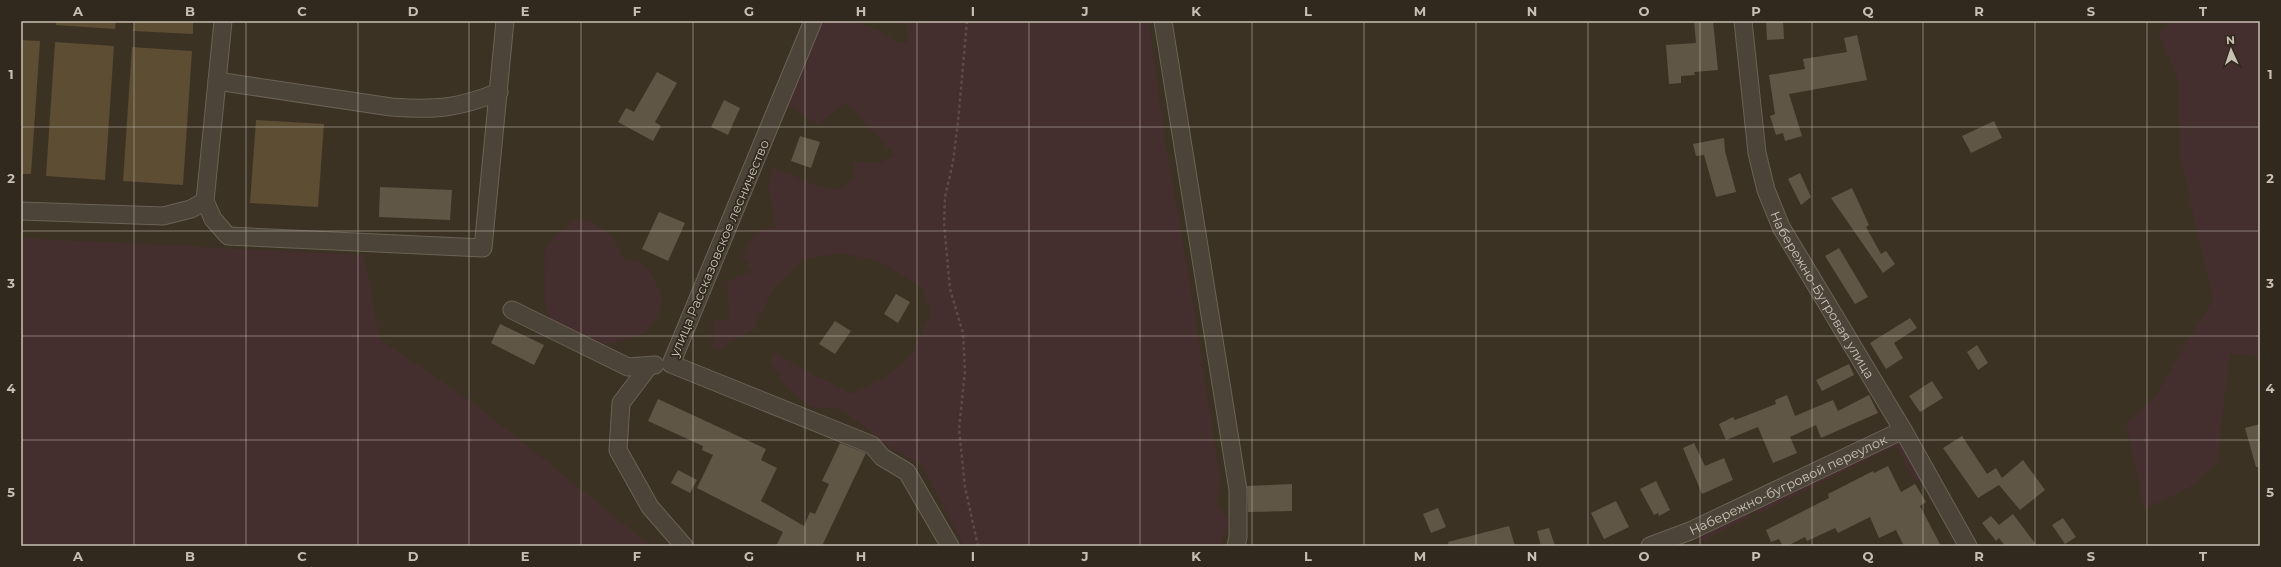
<svg xmlns="http://www.w3.org/2000/svg" width="2281" height="567" font-family="Montserrat,sans-serif">
<style>
.green{fill:#442e2e}
.water{fill:#5c4d33}
.building{fill:#605645}
.lines{fill:none;stroke-linecap:round;stroke-linejoin:round}
.minor-casing{stroke:#6a6256;stroke-width:19}
.path{stroke:#5e4b48;stroke-width:2.5;stroke-dasharray:3 3;stroke-linecap:butt}
.minor{stroke:#4c4438;stroke-width:17}
.grid{fill:none;stroke:#c7c0b3;stroke-width:1;stroke-opacity:0.55}
.labels{text-anchor:middle;stroke-width:3.5;stroke-linejoin:round;paint-order:stroke}
.street-label{font-size:13px;fill:#c7c0b3;stroke:#31291d}
.neatline{fill:none;stroke:#c7c0b3;stroke-width:1.5}
.grid-label{font-size:13px;text-anchor:middle;font-weight:bold;fill:#c7c0b3}
</style>
<rect width="100%" height="100%" fill="#3c3224"/>
<g class="green">
<path d="M823 21C853 21 873 23 897 43L908 41 906 21H1149L1164 134 1190 283 1220 478 1217 504 1230 522 1220 546H964L922 466 891 448 841 409 810 407 788 388 770 362 777 352C799 370 826 379 851 394L888 375 910 357 931 312 921 287 880 262 842 253 803 259 776 285 752 331 712 352 713 321 729 320 727 281 752 271 742 256 755 233 776 226 768 185 773 167 815 185 837 190 852 180 855 162 879 163 895 156 846 102 818 125 789 105C792 85 810 36 823 21Z"/>
<path d="M2175 21H2260V356L2230 354 2217 463 2187 489 2144 509 2126 423 2156 396 2185 345 2213 301 2180 156 2177 76 2158 33Z"/>
<path d="M587 220C609 230 615 238 624 260L640 261 649 270 663 296 660 311 646 332 623 341 598 345 555 326 545 307 544 253 555 237 574 221Z"/>
<path d="M21 238 364 255 380 339 479 407 651 546H21Z"/>
<path d="M1896 441 1902 444 1922 479 1915 482 1896 446 1758 514 1754 505Z"/>
<path d="M1746 509 1750 517 1702 541 1697 532Z"/>
</g>
<g class="water">
<path d="M56 21H116L115 29 56 25Z"/>
<path d="M134 21H193V34L133 31Z"/>
<path d="M21 40 40 41 31 174H21Z"/>
<path d="M55 42 114 46 105 180 46 176Z"/>
<path d="M132 47 192 51 183 185 123 181Z"/>
<path d="M256 120 324 124 318 207 250 203Z"/>
</g>
<g class="building">
<path d="M1694 21H1713L1718 70 1694 72 1695 75 1681 76V83L1669 84 1666 45 1696 43Z"/>
<path d="M1766 21H1783L1784 39 1767 40Z"/>
<path d="M1857 35 1867 80 1789 94 1802 136 1785 141 1783 133 1776 135 1770 116 1775 114 1769 75 1805 69 1803 59 1847 52 1844 38Z"/>
<path d="M657 72 677 83 655 122 661 126 653 141 618 122 626 108 634 112Z"/>
<path d="M724 100 740 108 728 135 711 127Z"/>
<path d="M1994 121 2002 138 1971 153 1962 136Z"/>
<path d="M800 136 820 142 811 168 791 161Z"/>
<path d="M1724 138 1725 151 1736 192 1716 197 1704 155 1696 156 1693 144Z"/>
<path d="M1800 173 1811 197 1801 205 1788 179Z"/>
<path d="M380 187 452 190 450 220 379 217Z"/>
<path d="M1852 188 1869 225 1866 227 1881 254 1886 251 1895 264 1883 273 1831 198Z"/>
<path d="M659 212 685 223 668 261 642 249Z"/>
<path d="M1839 248 1868 297 1855 304 1825 256Z"/>
<path d="M896 294 910 302 898 323 884 314Z"/>
<path d="M1910 318 1917 328 1894 343 1903 358 1886 369 1870 343Z"/>
<path d="M835 321 851 331 835 354 819 344Z"/>
<path d="M500 324 544 345 534 365 491 343Z"/>
<path d="M1977 345 1988 363 1978 370 1967 352Z"/>
<path d="M1849 364 1854 375 1822 391 1816 380Z"/>
<path d="M1932 381 1943 398 1920 412 1909 396Z"/>
<path d="M1787 395 1795 416 1833 400 1838 411 1869 395 1878 413 1821 438 1816 425 1790 437 1797 453 1773 463 1758 427 1726 440 1719 424 1733 417 1735 420 1776 404 1775 400Z"/>
<path d="M658 399 766 449 761 460 777 468 761 501 804 526 810 512 815 514 829 484 822 481 840 443 866 453 822 546H776L783 532 697 488 713 455 702 450 703 446 648 421Z"/>
<path d="M2260 424V467H2256L2245 428Z"/>
<path d="M1962 436 1987 474 1996 468 2002 478 2023 460 2045 490 2020 510 1999 485 1978 498 1943 448Z"/>
<path d="M1694 443 1705 466 1724 458 1733 480 1702 494 1683 448Z"/>
<path d="M1888 466 1901 492 1915 484 1926 502 1920 506 1941 546H1904L1896 530 1879 538 1870 517 1838 533 1835 528 1807 541 1805 537 1787 546H1783L1779 539 1771 542 1766 530 1829 498 1828 494 1873 471 1874 473Z"/>
<path d="M678 470 697 480 690 493 671 483Z"/>
<path d="M1656 481 1670 510 1659 516 1658 513 1654 515 1640 489Z"/>
<path d="M1292 484V511L1248 512 1247 486Z"/>
<path d="M1616 501 1629 527 1604 539 1591 513Z"/>
<path d="M1438 508 1446 527 1431 533 1423 514Z"/>
<path d="M2013 514 2037 546H2005L1999 538 1996 541 1982 523 1991 516 1999 525Z"/>
<path d="M2063 518 2076 537 2065 544 2052 525Z"/>
<path d="M1509 526 1515 546H1449L1448 542Z"/>
<path d="M1549 528 1555 546H1541L1537 531Z"/>
</g>
<g class="lines">
<g class="minor-casing">
<g id="minor">
<path d="M223 21 205 201 213 219 228 236 483 248 505 21"/>
<path d="M813 21 671 364 872 445 882 457 907 472 950 546"/>
<path d="M1163 21 1238 490V537L1236 546"/>
<path id="s1" d="M1743 21 1757 153 1766 190 1781 227 1903 430 1968 546"/>
<path d="M217 81 391 107C435 110 456 109 499 92"/>
<path d="M21 211 163 216 191 209 205 201"/>
<path d="M512 310 628 367 655 365"/>
<path d="M649 366 621 403 618 450 650 507 684 546"/>
<path id="s2" d="M1650 546 1690 531 1903 430"/>
</g>
</g>
<path class="path" d="M967 21 958 122 953 162 945 197 944 223 950 289 963 333 965 371 959 429 965 487 978 546"/>
<use href="#minor" class="minor"/>
</g>
<path class="grid" d="M134 21V546M246 21V546M358 21V546M469 21V546M581 21V546M693 21V546M805 21V546M917 21V546M1029 21V546M1140 21V546M1252 21V546M1364 21V546M1476 21V546M1588 21V546M1700 21V546M1812 21V546M1923 21V546M2035 21V546M2147 21V546M21 127H2260M21 231H2260M21 336H2260M21 440H2260"/>
<g class="labels">
<g class="street-label">
<text transform="translate(719 248) rotate(-67)" y="5">улица Рассказовское лесничество</text>
<text dy="5" stroke="none"><textPath href="#s1" startOffset="290">Набережно-Бугровая улица</textPath></text>
<text dy="5" stroke="none"><textPath href="#s2" startOffset="151">Набережно-бугровой переулок</textPath></text>
</g>
</g>
<rect width="2281" height="567" fill="none" stroke="#31291d" stroke-width="44"/>
<g transform="translate(2231 50) rotate(357)" stroke="#31291d" stroke-width="3" paint-order="stroke">
<path d="M0-3L7 15L0 10L-7 15Z" fill="#c7c0b3"/>
<text y="-6" font-size="11" font-weight="bold" text-anchor="middle" fill="#c7c0b3">N</text>
</g>
<rect x="22" y="22" width="2237" height="523" class="neatline"/>
<g class="grid-label">
<text x="78" y="16">A</text>
<text x="190" y="16">B</text>
<text x="302" y="16">C</text>
<text x="413" y="16">D</text>
<text x="525" y="16">E</text>
<text x="637" y="16">F</text>
<text x="749" y="16">G</text>
<text x="861" y="16">H</text>
<text x="973" y="16">I</text>
<text x="1085" y="16">J</text>
<text x="1196" y="16">K</text>
<text x="1308" y="16">L</text>
<text x="1420" y="16">M</text>
<text x="1532" y="16">N</text>
<text x="1644" y="16">O</text>
<text x="1756" y="16">P</text>
<text x="1868" y="16">Q</text>
<text x="1979" y="16">R</text>
<text x="2091" y="16">S</text>
<text x="2203" y="16">T</text>
<text x="11" y="79">1</text>
<text x="2270" y="79">1</text>
<text x="11" y="183">2</text>
<text x="2270" y="183">2</text>
<text x="11" y="288">3</text>
<text x="2270" y="288">3</text>
<text x="11" y="393">4</text>
<text x="2270" y="393">4</text>
<text x="11" y="497">5</text>
<text x="2270" y="497">5</text>
<text x="78" y="561">A</text>
<text x="190" y="561">B</text>
<text x="302" y="561">C</text>
<text x="413" y="561">D</text>
<text x="525" y="561">E</text>
<text x="637" y="561">F</text>
<text x="749" y="561">G</text>
<text x="861" y="561">H</text>
<text x="973" y="561">I</text>
<text x="1085" y="561">J</text>
<text x="1196" y="561">K</text>
<text x="1308" y="561">L</text>
<text x="1420" y="561">M</text>
<text x="1532" y="561">N</text>
<text x="1644" y="561">O</text>
<text x="1756" y="561">P</text>
<text x="1868" y="561">Q</text>
<text x="1979" y="561">R</text>
<text x="2091" y="561">S</text>
<text x="2203" y="561">T</text>
</g>
</svg>
